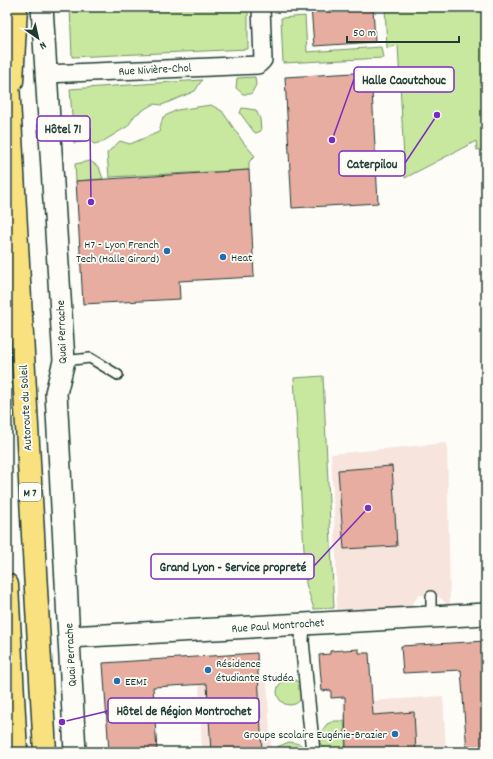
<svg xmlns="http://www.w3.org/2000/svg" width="493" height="759" font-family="Dekko,sans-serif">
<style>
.built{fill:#f6e4dd}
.green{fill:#c8e79f;stroke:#74926a}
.building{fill:#e7ada1;stroke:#1f3d34}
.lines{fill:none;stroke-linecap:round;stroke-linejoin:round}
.service-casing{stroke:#1f3d34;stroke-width:12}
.pedestrian-casing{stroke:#1f3d34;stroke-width:16}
.minor-casing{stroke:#1f3d34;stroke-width:20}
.tertiary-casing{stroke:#1f3d34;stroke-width:24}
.trunk-casing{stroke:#1f3d34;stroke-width:25}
.service{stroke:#fdfcf7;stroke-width:9}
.pedestrian{stroke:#fdfcf7;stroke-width:13}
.minor{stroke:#fdfcf7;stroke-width:17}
.tertiary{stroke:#fdfcf7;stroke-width:21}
.trunk{stroke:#fae180;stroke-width:22}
.poi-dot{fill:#1f6fb2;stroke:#fdfcf7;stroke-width:1.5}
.labels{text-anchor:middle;stroke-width:3.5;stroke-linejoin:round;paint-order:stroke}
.shield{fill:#fdfcf7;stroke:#62766e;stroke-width:1}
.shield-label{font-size:11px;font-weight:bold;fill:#1f3d34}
.street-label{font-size:12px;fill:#1f3d34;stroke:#fdfcf7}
.poi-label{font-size:12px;fill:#1f3d34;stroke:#fdfcf7;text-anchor:start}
.leader{fill:none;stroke:#7b2cbf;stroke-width:1.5}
.callout-dot{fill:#7b2cbf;stroke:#fdfcf7;stroke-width:1.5}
.callout{fill:#fdfcf7;stroke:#7b2cbf;stroke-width:1.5}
.callout-label{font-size:13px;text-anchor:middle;font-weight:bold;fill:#1f3d34}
</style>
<rect width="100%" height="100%" fill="#fdfcf7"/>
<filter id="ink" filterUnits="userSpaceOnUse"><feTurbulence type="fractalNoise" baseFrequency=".025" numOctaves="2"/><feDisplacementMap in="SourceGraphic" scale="8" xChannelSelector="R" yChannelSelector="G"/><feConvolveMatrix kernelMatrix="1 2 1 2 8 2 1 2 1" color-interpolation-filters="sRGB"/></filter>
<g filter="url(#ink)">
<g class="built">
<path d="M447 443 450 607 438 596 419 595 410 607 337 611 336 553 331 454Z"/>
<path d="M267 680 271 752H202L199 684Z"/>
<path d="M443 696 446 752H346L343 703Z"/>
</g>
<g class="green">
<path d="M70 7H248V49L72 57Z"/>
<path d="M385 7H486V149L477 150 476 141 405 178 398 45 387 48Z"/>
<path d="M305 16 307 52 381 47 383 58 283 63 281 18Z"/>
<path d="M255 77 256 85 251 94H243L236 88 237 78Z"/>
<path d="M202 80 195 91 162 105 153 104 135 115 128 126 102 142 94 144 90 141 74 143 70 89Z"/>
<path d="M211 105 222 111 243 142 255 156 249 162V170L109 177 107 153 120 141 130 144 159 132 163 117 177 110Z"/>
<path d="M242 108 256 110 260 119 261 131 256 133 254 132 240 113Z"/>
<path d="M90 161 99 167 103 179 76 181 75 164Z"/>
<path d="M323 376 334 608 314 609 306 584 294 378Z"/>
<circle cx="290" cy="692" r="13"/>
<path d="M334 721H344L346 752H325L319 741V735L327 724Z"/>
<path d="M289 742C297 743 304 744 307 752H276L277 747Z"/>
</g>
<g class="building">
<path d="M311 7H373L375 42 314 46Z"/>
<path d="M371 72 378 203 292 208 285 77Z"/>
<path d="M249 170 254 277 179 281 180 299 83 304 76 181Z"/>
<path d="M392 466 397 546 344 549 338 470Z"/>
<path d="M486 641V752H467L461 670 403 673 401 646Z"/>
<path d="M359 649V653H369L373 715 414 712 416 752H346L345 697 331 698V690L322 691 319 655 330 654V651Z"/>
<path d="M257 653 262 752H211L207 684 153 687 157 752H109L103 663Z"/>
</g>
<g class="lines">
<g class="service-casing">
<g id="service">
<path d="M64 361 90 358 118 375"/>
<path d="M431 616V596"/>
</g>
</g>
<g class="pedestrian-casing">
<path id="pedestrian" d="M303 623 302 641 313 752"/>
</g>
<g class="minor-casing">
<path id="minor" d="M46 74 258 65 263 60 261 7"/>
</g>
<g class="tertiary-casing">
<g id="tertiary">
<path d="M42 7 64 361 56 393 75 752"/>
<path d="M69 637 486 614"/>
</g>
</g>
<g class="trunk-casing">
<g id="trunk">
<path d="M7 64 45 752"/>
<path d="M12 81 16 7"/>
<path d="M7 585 16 752"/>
</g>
</g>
<use href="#service" class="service"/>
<use href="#pedestrian" class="pedestrian"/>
<use href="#minor" class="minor"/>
<use href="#tertiary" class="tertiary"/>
<use href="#trunk" class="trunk"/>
</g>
</g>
<g class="poi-dot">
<circle cx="167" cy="251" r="4"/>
<circle cx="223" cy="257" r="4"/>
<circle cx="208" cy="670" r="4"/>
<circle cx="117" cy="681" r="4"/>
<circle cx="395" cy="734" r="4"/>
</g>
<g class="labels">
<rect class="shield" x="19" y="483" width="22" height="18" rx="3"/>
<g class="shield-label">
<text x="30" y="496">M 7</text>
</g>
<g class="street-label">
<text transform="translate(155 69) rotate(-3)" y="4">Rue Nivière-Chol</text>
<text transform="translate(61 332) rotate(-92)" y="4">Quai Perrache</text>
<text transform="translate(25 408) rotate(-93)" y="4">Autoroute du Soleil</text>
<text transform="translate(278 625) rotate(-4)" y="4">Rue Paul Montrochet</text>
<text transform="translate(70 655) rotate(-93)" y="4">Quai Perrache</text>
</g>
<g class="poi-label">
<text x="159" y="248" text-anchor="end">H7 - Lyon French<tspan x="159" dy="14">Tech (Halle Girard)</tspan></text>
<text x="231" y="261">Heat</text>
<text x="216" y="667">Résidence<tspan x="216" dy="14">étudiante Studéa</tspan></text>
<text x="125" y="685">EEMI</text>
<text x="387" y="738" text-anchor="end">Groupe scolaire Eugénie-Brazier</text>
</g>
</g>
<path class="leader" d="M332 140L354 79M91 202L90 128M437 115L405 163M368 508L314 566M62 722L108 711"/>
<g class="callout-dot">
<circle cx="332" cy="140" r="4"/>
<circle cx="91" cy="202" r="4"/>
<circle cx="437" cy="115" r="4"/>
<circle cx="368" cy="508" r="4"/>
<circle cx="62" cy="722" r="4"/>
</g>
<g class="callout">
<rect x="354" y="67" width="100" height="25" rx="4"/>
<rect x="37" y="116" width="53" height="25" rx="4"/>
<rect x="339" y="151" width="66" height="25" rx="4"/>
<rect x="151" y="554" width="163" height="25" rx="4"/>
<rect x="108" y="698" width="151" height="25" rx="4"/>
</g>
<g class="callout-label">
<text x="404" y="84">Halle Caoutchouc</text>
<text x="63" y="133">Hôtel 71</text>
<text x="372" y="168">Caterpilou</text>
<text x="233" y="571">Grand Lyon - Service propreté</text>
<text x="184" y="715">Hôtel de Région Montrochet</text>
</g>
<rect width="493" height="759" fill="none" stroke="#fdfcf7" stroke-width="24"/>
<rect x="12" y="12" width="469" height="735" fill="none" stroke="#1f3d34" stroke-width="1.5" filter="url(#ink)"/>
<g transform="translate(38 38) rotate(146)" stroke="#fdfcf7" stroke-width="3" paint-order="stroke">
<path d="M0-3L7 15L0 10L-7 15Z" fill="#1f3d34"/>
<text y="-6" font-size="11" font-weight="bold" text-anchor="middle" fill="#1f3d34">N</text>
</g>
<path d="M347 36v6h112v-6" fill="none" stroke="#1f3d34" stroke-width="2"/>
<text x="353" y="36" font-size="12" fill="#1f3d34" stroke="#fdfcf7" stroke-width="3" paint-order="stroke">50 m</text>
</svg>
